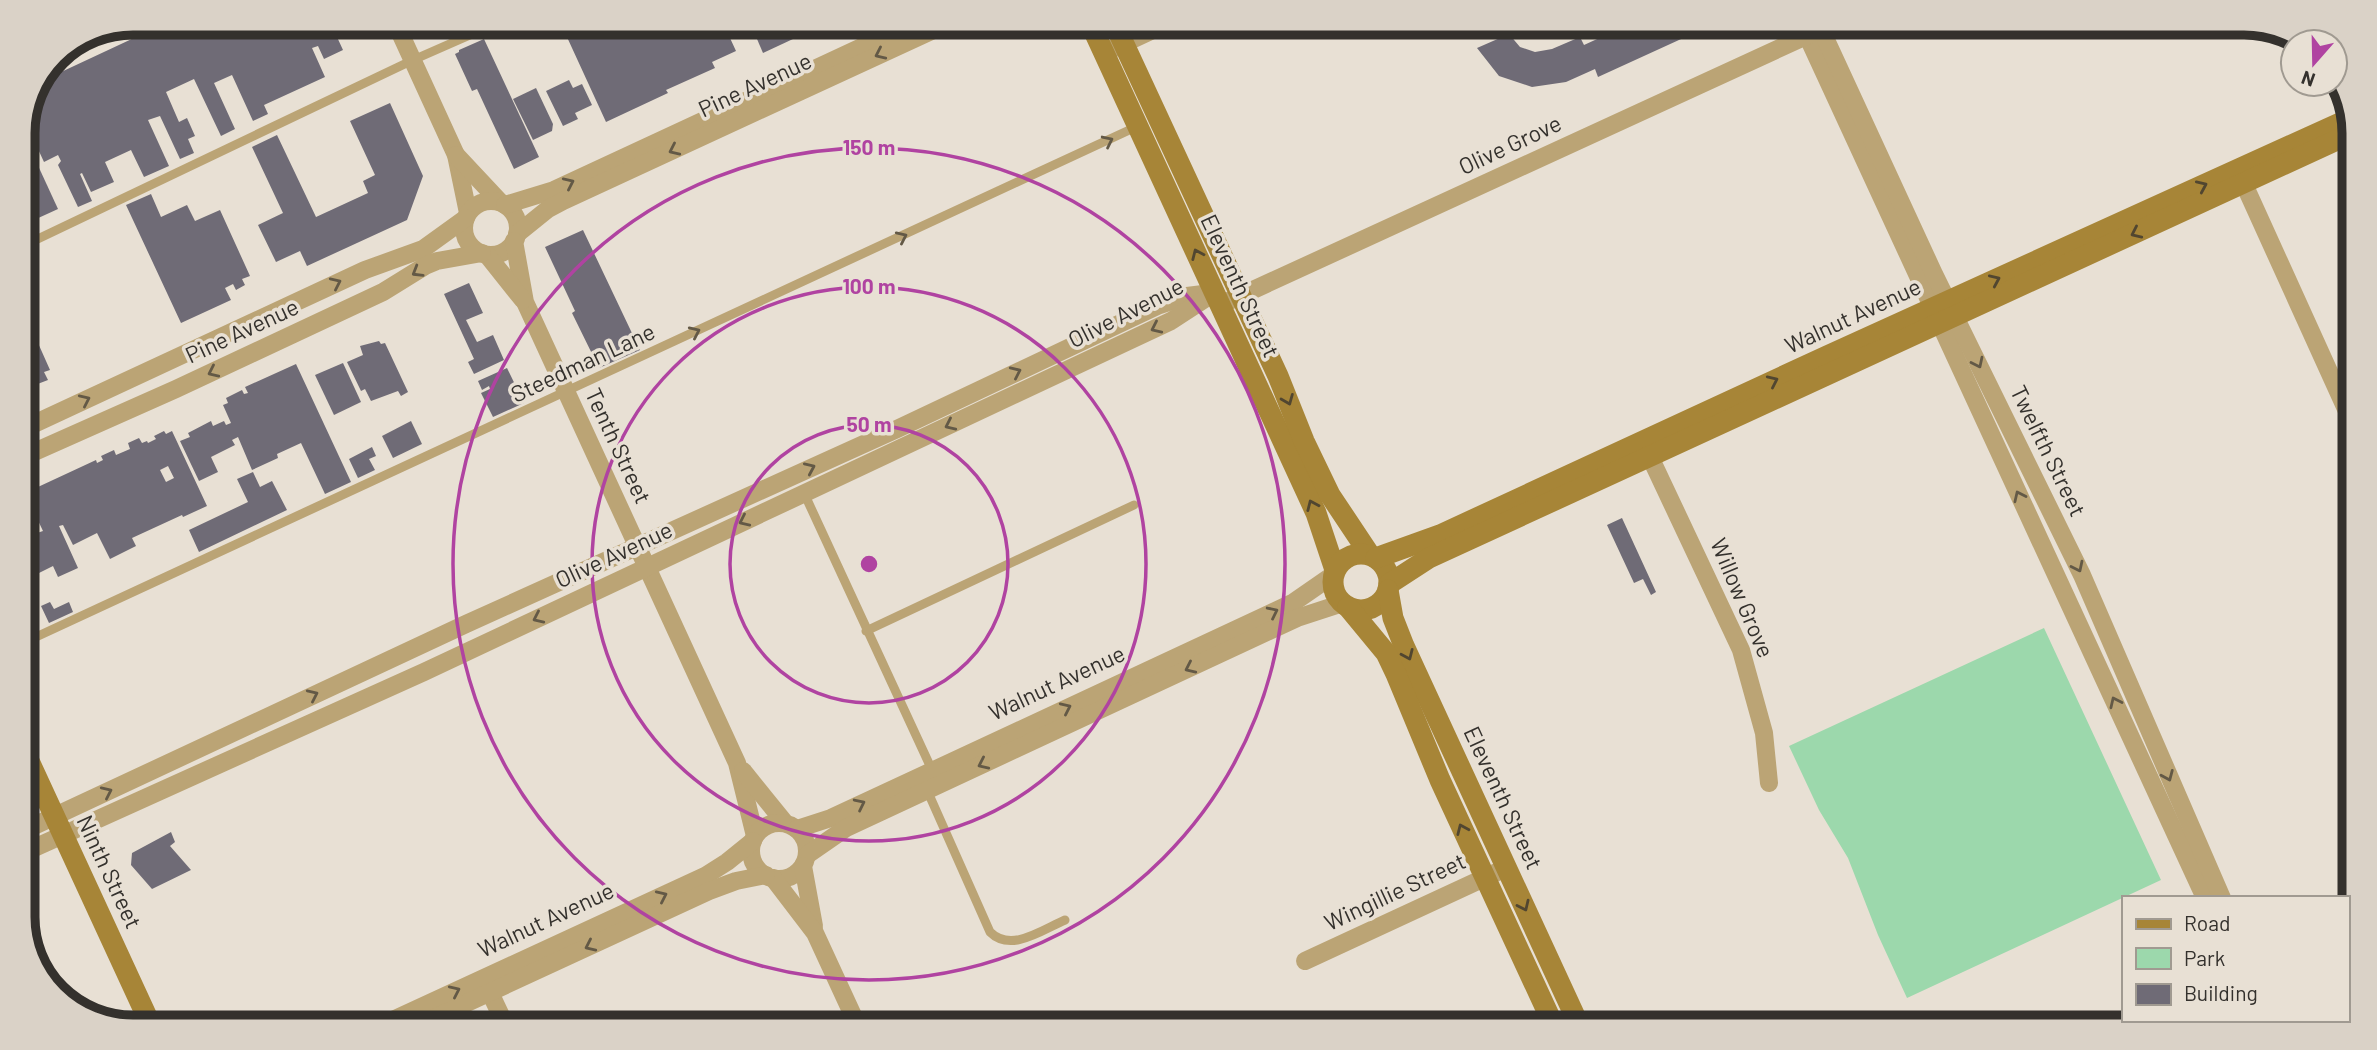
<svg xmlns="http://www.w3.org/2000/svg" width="2377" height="1050" font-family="Barlow,sans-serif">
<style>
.green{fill:#9cd8ac}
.building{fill:#6f6b76;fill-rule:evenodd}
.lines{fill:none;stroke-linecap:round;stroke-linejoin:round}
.lane{stroke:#bba475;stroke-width:9}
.street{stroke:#bba475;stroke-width:18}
.secondary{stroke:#a78537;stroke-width:21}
.oneway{stroke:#635946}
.oneway2{stroke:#514630}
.ring{fill:none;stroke:#b043a1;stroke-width:3.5}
.labels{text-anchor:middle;stroke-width:7;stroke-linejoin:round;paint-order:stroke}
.street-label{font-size:23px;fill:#34312d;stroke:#e8e0d4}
.rim{fill:none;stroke:#34312d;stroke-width:9}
.centre{fill:#b043a1;stroke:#e8e0d4;stroke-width:3.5}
.ring-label{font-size:21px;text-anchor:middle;font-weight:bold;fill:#b043a1;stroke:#e8e0d4;stroke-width:7;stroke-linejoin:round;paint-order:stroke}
</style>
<rect width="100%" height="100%" fill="#e8e0d4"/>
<path class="green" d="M2044 628 2161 880 1907 998 1878 935 1848 858 1819 810 1789 746Z"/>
<g class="building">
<path d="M166 23 349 24 352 30 337 37 343 50 324 59 318 46 312 48 325 77 264 105 268 114 253 121 232 75 214 83 235 129 221 136 194 79 166 92 179 122 187 118 195 136 188 139 194 153 180 159 160 116 148 120 169 166 144 177 131 150 105 162 114 182 91 192 82 173 80 174 92 201 78 207 58 165 61 161 58 155 44 162 25 121 44 80Z"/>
<path d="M442 24H476L448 37Z"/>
<path d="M561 24 724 25 736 51 712 62 715 68 666 90 668 93 606 122Z"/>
<path d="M751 25H787L793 39 763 53Z"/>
<path d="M1619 29H1703L1598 77 1595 69 1566 82 1532 87 1499 76 1477 48 1509 34 1520 47 1535 52 1552 49 1580 37 1584 45Z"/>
<path d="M484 39 539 157 514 169 477 89 472 91 455 54 459 52V50Z"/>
<path d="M569 80 573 88 582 84 592 105 575 113 578 119 563 126 546 91Z"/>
<path d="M536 88 553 124 552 131 533 140 513 99Z"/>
<path d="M390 103 423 176 407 220 307 266 300 251 276 262 258 225 283 213 252 147 277 135 316 217 368 193 363 181 375 175 350 121Z"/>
<path d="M23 133 58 209 23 225Z"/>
<path d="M151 194 161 217 187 205 195 221 220 210 250 276 242 279 245 285 236 290 233 284 225 288 231 300 181 323 126 205Z"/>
<path d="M583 230 640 350 599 368 572 313 575 311 545 247Z"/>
<path d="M469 283 483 313 466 320 477 342 493 335 504 360 474 374 468 362 474 359 444 294Z"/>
<path d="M30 325 50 370 44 372 48 380 35 385 32 378 26 381 23 373V329Z"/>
<path d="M379 341 381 344 385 343 408 392 401 396 398 391 371 401 365 389 361 391 347 362 363 355 360 346Z"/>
<path d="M343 363 361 402 334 415 315 375Z"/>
<path d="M296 364 351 482 325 494 301 443 277 454 278 458 252 470 238 437 232 440 235 445 211 457 218 472 199 481 180 441 190 437 188 433 211 421 213 426 224 421 226 425 231 423 223 405 228 403 226 398 242 390 244 394 248 393 245 387Z"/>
<path d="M507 368 524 403 493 417 481 393 490 389 489 386 482 390 478 381Z"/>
<path d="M411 421 422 444 393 458 382 436Z"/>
<path d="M164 431 166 434 172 431 207 506 183 517 182 515 132 538 136 546 110 559 97 533 73 545 63 525 59 526 78 568 58 577 53 566 27 579 23 570V510L25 509 37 533 43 531 25 493 96 460 97 463 103 460 101 456 114 450 116 455 130 449 128 443 139 438 142 443 147 441 148 443 156 439 154 436ZM168 466 174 478 166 482 160 470Z"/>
<path d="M372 447 376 456 369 459 375 470 358 478 349 459Z"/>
<path d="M253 472 260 487 272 481 287 510 199 552 189 530 248 502 237 479Z"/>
<path d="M1622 518 1656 592 1651 595 1643 579 1634 583 1607 525Z"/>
<path d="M50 602 54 609 69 602 73 612 49 623 41 606Z"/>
<path d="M171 832 175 842 170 846 191 870 152 889 131 865 132 853Z"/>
</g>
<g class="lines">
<g class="lane">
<path d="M23 246 413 60 495 24"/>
<path d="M804 493 932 770"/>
<path d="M866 631 1134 505"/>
<path d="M23 643 1138 126"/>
<path d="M927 790 990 932C1011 953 1042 930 1065 920"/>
</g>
<g class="street">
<path d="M396 24 456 155 468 213"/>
<path d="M1804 29 2205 898"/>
<path d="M1821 29 1934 274 2082 575 2222 898"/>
<path d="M1112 49 1159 27"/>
<path d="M456 155 500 202"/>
<path d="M2244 184 2351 420"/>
<circle cx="491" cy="228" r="27"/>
<path d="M505 205 554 190 907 26"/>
<path d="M517 234 548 209 563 201 942 26"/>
<path d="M514 241 525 302 737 763 755 836"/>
<path d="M487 255 523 300"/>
<path d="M1229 301 1817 31"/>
<path d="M23 429 365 270 423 249 466 218"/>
<path d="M1644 444 1741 650 1764 733 1769 783"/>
<path d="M23 457 176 389 383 292 425 266 437 261 482 253"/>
<path d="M743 771 785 823"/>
<circle cx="779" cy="851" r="28"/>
<path d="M797 829 831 818 1269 614 1294 602 1333 575"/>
<path d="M23 831 466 624 897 429 1157 306 1187 296 1211 293"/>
<path d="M23 853 424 672 1171 321 1214 293"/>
<path d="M807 855 846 828 1297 618 1343 603"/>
<path d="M803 866 814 926"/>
<path d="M773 878 815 933 856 1022"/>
<path d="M1305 961 1497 872"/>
<path d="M486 984 503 1020"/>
<path d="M393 1020 705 876 727 862 753 841"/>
<path d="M430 1020 709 891 736 881 766 875"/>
<path d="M2263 1020V1022"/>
<path d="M2173 1027 2174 1020"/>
</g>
<g class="secondary">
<path d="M1092 27 1316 513 1335 570"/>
<path d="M1116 27 1278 376 1304 441 1330 495 1370 555"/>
<circle cx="1361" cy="582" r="28"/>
<path d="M1376 558 1440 535 1827 356 2351 118"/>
<path d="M1389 584 1429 558 2350 134"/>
<path d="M1388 590 1393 618 1404 646 1579 1025"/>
<path d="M1348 607 1386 653 1396 674 1440 780 1553 1024"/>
<path d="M23 748 148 1019"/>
</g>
</g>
<defs><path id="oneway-chevron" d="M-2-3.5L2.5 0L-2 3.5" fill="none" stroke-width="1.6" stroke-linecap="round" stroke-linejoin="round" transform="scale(1.75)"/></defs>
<g class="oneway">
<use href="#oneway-chevron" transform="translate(880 54) rotate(155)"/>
<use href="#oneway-chevron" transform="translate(1108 141) rotate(-26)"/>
<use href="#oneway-chevron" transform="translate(674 150) rotate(155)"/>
<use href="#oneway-chevron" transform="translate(569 183) rotate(-25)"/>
<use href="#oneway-chevron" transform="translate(902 237) rotate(-25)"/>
<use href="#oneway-chevron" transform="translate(417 272) rotate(149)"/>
<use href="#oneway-chevron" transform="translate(336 283) rotate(-25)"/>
<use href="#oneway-chevron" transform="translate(1156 328) rotate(155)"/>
<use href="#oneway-chevron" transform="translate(695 332) rotate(-25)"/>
<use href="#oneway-chevron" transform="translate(1978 363) rotate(64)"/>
<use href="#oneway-chevron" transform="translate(213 372) rotate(155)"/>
<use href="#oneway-chevron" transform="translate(1016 372) rotate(-25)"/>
<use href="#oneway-chevron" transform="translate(85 400) rotate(-25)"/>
<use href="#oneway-chevron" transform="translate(950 425) rotate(155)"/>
<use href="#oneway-chevron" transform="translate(810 468) rotate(-24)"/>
<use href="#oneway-chevron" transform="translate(2019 496) rotate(-115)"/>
<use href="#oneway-chevron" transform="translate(744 521) rotate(155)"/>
<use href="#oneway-chevron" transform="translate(2078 567) rotate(64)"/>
<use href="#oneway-chevron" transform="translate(1273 612) rotate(-26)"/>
<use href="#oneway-chevron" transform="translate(538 618) rotate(155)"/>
<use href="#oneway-chevron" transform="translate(1190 668) rotate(155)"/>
<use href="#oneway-chevron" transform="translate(313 695) rotate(-25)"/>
<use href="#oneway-chevron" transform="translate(2115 702) rotate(-115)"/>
<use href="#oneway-chevron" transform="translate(1066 708) rotate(-25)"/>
<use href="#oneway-chevron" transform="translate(983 764) rotate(155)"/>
<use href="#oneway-chevron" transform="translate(2168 776) rotate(67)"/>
<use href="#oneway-chevron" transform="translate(107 792) rotate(-25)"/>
<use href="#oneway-chevron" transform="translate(860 804) rotate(-26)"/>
<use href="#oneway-chevron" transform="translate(662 896) rotate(-25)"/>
<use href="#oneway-chevron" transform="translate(590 946) rotate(155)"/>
<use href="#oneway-chevron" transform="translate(455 991) rotate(-25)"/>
</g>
<g class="oneway2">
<use href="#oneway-chevron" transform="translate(2202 186) rotate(-24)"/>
<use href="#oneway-chevron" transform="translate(2136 233) rotate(155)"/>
<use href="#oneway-chevron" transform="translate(1197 254) rotate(-114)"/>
<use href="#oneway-chevron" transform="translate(1995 280) rotate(-24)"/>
<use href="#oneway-chevron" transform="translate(1773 381) rotate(-25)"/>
<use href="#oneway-chevron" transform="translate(1288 400) rotate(68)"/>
<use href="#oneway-chevron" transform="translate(1312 505) rotate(-114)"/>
<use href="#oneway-chevron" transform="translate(1408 655) rotate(66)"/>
<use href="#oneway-chevron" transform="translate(1462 829) rotate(-114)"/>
<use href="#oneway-chevron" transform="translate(1524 906) rotate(65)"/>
</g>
<g class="ring">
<circle cx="869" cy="564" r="139"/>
<circle cx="869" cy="564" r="277"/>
<circle cx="869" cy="564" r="416"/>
</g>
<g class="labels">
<g class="street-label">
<text transform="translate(755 85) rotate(-25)" y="8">Pine Avenue</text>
<text transform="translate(1510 145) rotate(-25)" y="8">Olive Grove</text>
<text transform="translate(1240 286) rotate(65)" y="8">Eleventh Street</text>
<text transform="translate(1126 313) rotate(-27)" y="8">Olive Avenue</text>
<text transform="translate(1853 316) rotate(-25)" y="8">Walnut Avenue</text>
<text transform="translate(242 331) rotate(-25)" y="8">Pine Avenue</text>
<text transform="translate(583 363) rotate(-25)" y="8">Steedman Lane</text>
<text transform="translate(618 446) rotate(65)" y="8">Tenth Street</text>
<text transform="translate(2048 451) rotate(64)" y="8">Twelfth Street</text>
<text transform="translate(614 555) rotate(-25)" y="8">Olive Avenue</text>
<text transform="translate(1742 598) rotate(67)" y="8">Willow Grove</text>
<text transform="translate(1057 683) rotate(-25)" y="8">Walnut Avenue</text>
<text transform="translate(1503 798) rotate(65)" y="8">Eleventh Street</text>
<text transform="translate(109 872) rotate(65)" y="8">Ninth Street</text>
<text transform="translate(1395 892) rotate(-25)" y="8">Wingillie Street</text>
<text transform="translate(546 920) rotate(-25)" y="8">Walnut Avenue</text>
</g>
</g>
<path d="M0 0H2377V1050H0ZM133 35H2244A98 98 0 0 1 2342 133V917A98 98 0 0 1 2244 1015H133A98 98 0 0 1 35 917V133A98 98 0 0 1 133 35Z" fill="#dad2c7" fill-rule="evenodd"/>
<path class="rim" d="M133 35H2244A98 98 0 0 1 2342 133V917A98 98 0 0 1 2244 1015H133A98 98 0 0 1 35 917V133A98 98 0 0 1 133 35Z"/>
<circle cx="869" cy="564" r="10" class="centre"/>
<g class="ring-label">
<text x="869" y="155">150 m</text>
<text x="869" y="294">100 m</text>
<text x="869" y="432">50 m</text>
</g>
<rect x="2122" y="896" width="228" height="126" fill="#e8e0d4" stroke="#a09a91" stroke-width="2"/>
<rect x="2136" y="919" width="35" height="10" fill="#a78537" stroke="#a09a91" stroke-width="2"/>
<text x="2184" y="931" font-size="21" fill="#34312d">Road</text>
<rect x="2136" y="948" width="35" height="21" fill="#9cd8ac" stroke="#a09a91" stroke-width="2"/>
<text x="2184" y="966" font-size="21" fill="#34312d">Park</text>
<rect x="2136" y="984" width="35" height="21" fill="#6f6b76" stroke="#a09a91" stroke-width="2"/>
<text x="2184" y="1001" font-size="21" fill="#34312d">Building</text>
<g transform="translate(2314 63) rotate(200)"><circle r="33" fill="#e8e0d4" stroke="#a09a91" stroke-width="2"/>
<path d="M0-5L12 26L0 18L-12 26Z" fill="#b043a1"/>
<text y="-10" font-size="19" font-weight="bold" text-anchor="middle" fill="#34312d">N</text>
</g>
</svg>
